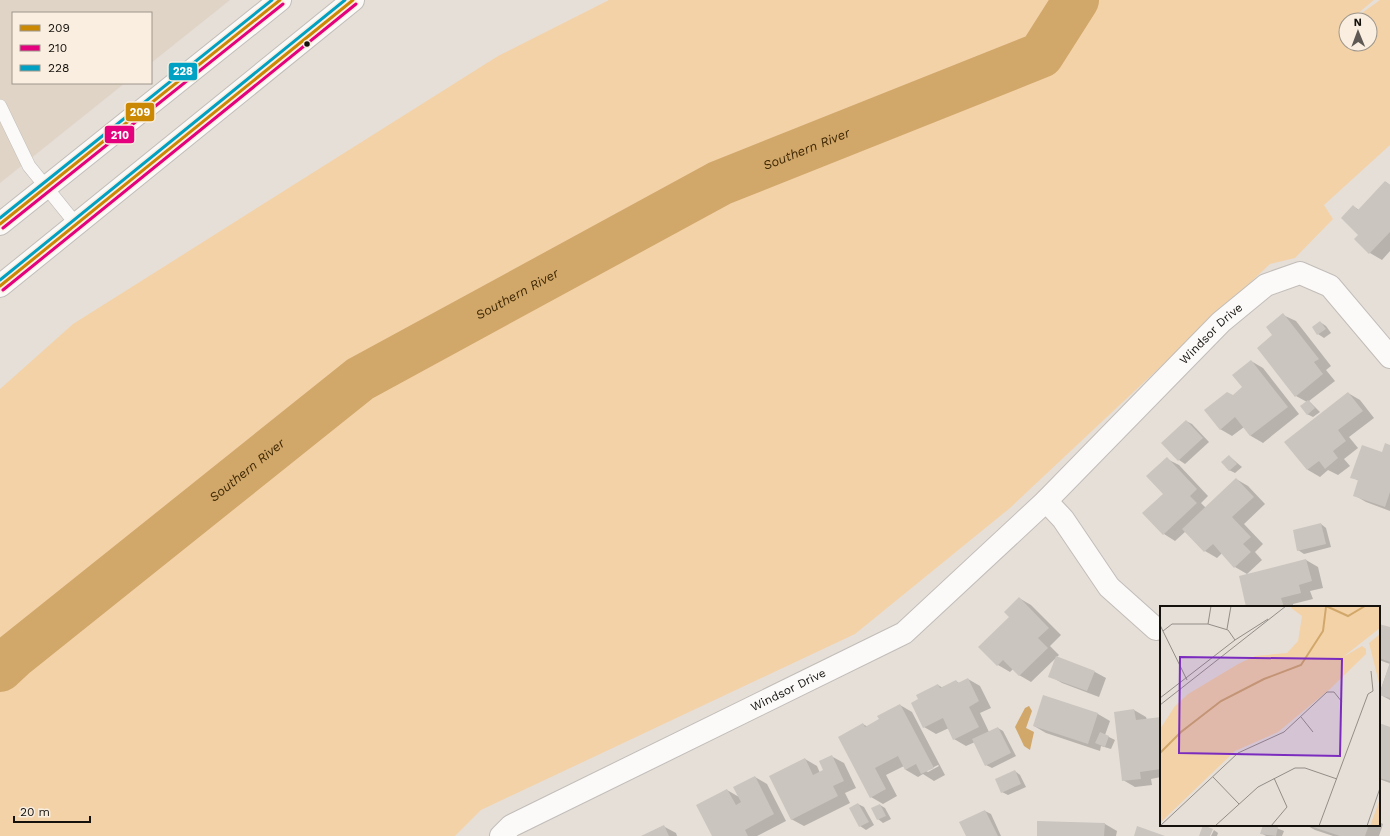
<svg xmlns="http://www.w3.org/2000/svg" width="1390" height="836" font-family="'Work Sans',sans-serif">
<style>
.built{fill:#e0d4c6}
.green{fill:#f3d2a8}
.water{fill:#d1a76a}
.shadow{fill:#0003;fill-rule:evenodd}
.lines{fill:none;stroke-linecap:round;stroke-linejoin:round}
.river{stroke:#d1a76a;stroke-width:46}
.building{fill:#cac5bf}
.lane-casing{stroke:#c2bdb8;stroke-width:14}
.street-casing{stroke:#c2bdb8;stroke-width:24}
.primary-casing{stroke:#c2bdb8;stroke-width:24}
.lane{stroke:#fbfaf9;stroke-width:13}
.street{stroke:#fbfaf9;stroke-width:22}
.primary{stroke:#fbfaf9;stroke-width:22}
.bus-1-casing{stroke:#f9eedf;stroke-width:6}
.bus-2-casing{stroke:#f9eedf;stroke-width:6}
.bus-3-casing{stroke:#f9eedf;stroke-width:6}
.bus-1{stroke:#ca8803;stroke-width:3}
.bus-2{stroke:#e5007d;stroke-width:3}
.bus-3{stroke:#01a1c4;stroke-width:3}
.bus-dot{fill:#15110d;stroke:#f9eedf;stroke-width:1.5}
.labels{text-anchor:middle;stroke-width:3;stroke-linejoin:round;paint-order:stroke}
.street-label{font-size:12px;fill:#15110d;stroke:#f9eedf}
.water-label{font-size:13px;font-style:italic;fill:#3f2803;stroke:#f9eedf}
.inset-river{fill:none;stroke:#d1a76a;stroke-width:2}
.inset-road{fill:none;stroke:#928d87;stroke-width:1}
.view{fill:#7b2cbf;fill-opacity:0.15;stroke:#7b2cbf;stroke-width:2}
.inset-edge{fill:none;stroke:#15110d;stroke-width:2}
.line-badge{stroke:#f9eedf;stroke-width:1.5}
.badge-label{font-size:11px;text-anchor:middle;font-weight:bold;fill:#fff}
</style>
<rect width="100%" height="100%" fill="#e6dfd8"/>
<path class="built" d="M0 0H230L151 63V13H13V83H125L0 183Z"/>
<path class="green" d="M609 0H1374L1350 20H1346V23L1339 29 1346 25V44H1370V20H1352L1380 0H1390V145L1324 205 1333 219 1295 258 1270 264 1010 508 855 634 481 810 455 836H0V389L73 324 498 56Z"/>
<path class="water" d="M1029 706 1032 711 1026 728 1034 732 1030 750 1024 746 1015 727 1025 708Z"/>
<g class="shadow">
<path d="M1386 182 1390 185V251L1382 260 1370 253 1355 239 1359 235 1353 206 1359 210Z"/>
<path d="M1283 315 1296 321 1331 366 1326 370 1335 381 1309 401 1320 412 1313 417 1307 414V402L1296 396 1274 336Z"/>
<path d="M1320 322 1326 326 1331 333 1324 338 1318 334 1313 327Z"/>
<path d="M1251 361 1263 368 1299 414 1263 443 1251 436 1244 427 1232 436 1220 429 1233 396 1243 388Z"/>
<path d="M1348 393 1360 400 1374 418 1349 437 1358 448 1344 459 1350 466 1338 475 1328 470 1320 477 1308 470 1286 442Z"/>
<path d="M1186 421 1192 424 1209 442 1185 464 1179 460 1163 443Z"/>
<path d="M1390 446V511L1366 502 1354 495 1359 481 1352 477Z"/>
<path d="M1229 456 1242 467 1235 473 1229 470Z"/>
<path d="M1167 459 1179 465 1208 496 1201 503 1206 508 1236 479 1248 486 1265 504 1244 524 1263 544 1255 552 1262 560 1247 574 1235 567 1222 553 1217 558 1205 551 1186 531 1175 541 1164 534Z"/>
<path d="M1321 524 1326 528 1331 547 1304 554 1298 550Z"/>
<path d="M1306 560 1318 567 1323 588 1310 591 1313 599 1293 604V607H1248Z"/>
<path d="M1019 598 1031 605 1061 635 1050 646 1059 655 1031 682 1019 675 1013 669 1010 672 998 665 980 647 1010 618Z"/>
<path d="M1379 625 1390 628V700L1379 694 1390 664 1379 660Z"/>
<path d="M1095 672 1106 678 1099 697 1062 683 1050 676Z"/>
<path d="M968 679 980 686 991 708 980 713 989 732 998 728 1003 731 1016 756 992 768 986 765 975 742 966 746 954 739 949 728 936 734 924 727 938 685 943 688 956 681 959 683Z"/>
<path d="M1044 696 1098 714 1110 721 1105 735 1115 740 1111 749 1101 746 1100 751 1046 733 1034 726Z"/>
<path d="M900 705 912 712 945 775 934 781 923 774 918 777 906 770 904 766 886 775 897 796 883 804 871 797 863 724 868 727ZM938 765 939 766 928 772 926 771Z"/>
<path d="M1134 710 1146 717 1147 720 1161 718V777L1151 779 1152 785 1135 787 1123 780Z"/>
<path d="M1379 724 1390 728V783L1379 779Z"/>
<path d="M831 756 844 763 856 788 845 793 850 803 804 826 791 819 805 759 817 766 820 773 824 771Z"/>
<path d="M1015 771 1020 775 1026 787 1008 795 1002 792Z"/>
<path d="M755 777 767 784 786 821 757 836H713L727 790 739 797Z"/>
<path d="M858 804 864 807 874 825 866 830 860 826Z"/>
<path d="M880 805 885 808 891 819 883 823 878 819Z"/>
<path d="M985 811 991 814 1001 836H967Z"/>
<path d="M1379 822 1383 824 1379 836H1333L1315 830 1306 825H1379Z"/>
<path d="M1105 824 1117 831 1116 836H1038Z"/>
<path d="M1264 825H1269L1284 831 1282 836H1266L1261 833Z"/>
<path d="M663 826 676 833 677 836H643Z"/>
<path d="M1214 830 1218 833 1217 836H1211Z"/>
</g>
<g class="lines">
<path class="river" id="s1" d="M0 669 15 655 360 379 720 183 1041 55 1076 0"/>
</g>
<g class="building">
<path d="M1385 181 1390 185V232L1369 254 1354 239 1358 235 1341 218 1353 205 1358 210Z"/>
<path d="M1283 313 1319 359 1314 362 1323 374 1295 397 1257 348 1272 335 1266 327Z"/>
<path d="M1320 321 1326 329 1317 335 1312 327Z"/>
<path d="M1251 360 1288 407 1250 436 1235 417 1220 430 1204 410 1227 392 1233 395 1242 387 1232 375Z"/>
<path d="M1348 392 1363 411 1338 430 1346 441 1333 451 1338 458 1325 469 1319 461 1307 470 1284 442Z"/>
<path d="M1308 400 1315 408 1307 415 1300 406Z"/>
<path d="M1186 420 1203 438 1178 461 1161 443Z"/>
<path d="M1385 443 1390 445V492L1385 507 1353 496 1358 480 1350 478 1362 445 1382 452Z"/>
<path d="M1229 455 1237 464 1229 471 1221 462Z"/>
<path d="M1167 457 1197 489 1190 496 1197 503 1163 535 1142 513 1163 494 1146 476Z"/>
<path d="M1236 478 1254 497 1232 517 1251 537 1243 544 1251 552 1234 568 1213 544 1204 552 1182 529Z"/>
<path d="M1321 523 1326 544 1297 551 1293 530Z"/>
<path d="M1306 559 1312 581 1299 585 1301 593 1281 598 1284 607H1246L1239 576Z"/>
<path d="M1019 597 1049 628 1038 638 1048 648 1019 676 1003 660 997 666 978 647 1009 617 1004 612Z"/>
<path d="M1379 624 1390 627V698L1379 695 1390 662 1379 658Z"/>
<path d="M1056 656 1095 671 1087 691 1048 677Z"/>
<path d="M968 678 979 701 969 707 979 727 953 740 943 718 923 728 911 703 918 699 916 695 938 684 940 688 956 680 958 683Z"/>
<path d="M1043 695 1098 713 1088 744 1033 726Z"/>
<path d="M900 704 934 768 921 774 916 764 905 770 898 756 875 768 886 789 870 798 838 737 863 723 865 727 879 719 877 716Z"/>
<path d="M1134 709 1136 720 1161 717V747H1159L1161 769 1140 772 1141 779 1122 781 1114 712Z"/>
<path d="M1379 723 1390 727V781L1379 778Z"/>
<path d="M998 727 1011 753 985 766 972 739Z"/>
<path d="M1100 732 1109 736 1105 747 1095 743Z"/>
<path d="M832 755 844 781 833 786 838 796 791 820 769 776 805 758 813 775 823 770 819 761Z"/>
<path d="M1015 770 1021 784 1001 793 995 779Z"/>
<path d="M755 776 774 814 745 830 748 836H712L696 805 727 789 736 805 741 802 733 787Z"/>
<path d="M858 803 869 822 859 827 849 808Z"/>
<path d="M880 804 886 816 877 820 871 808Z"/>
<path d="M985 810 998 836H966L959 822Z"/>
<path d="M1037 821 1105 823 1104 836H1037Z"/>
<path d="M664 825 669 836H641Z"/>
<path d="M1203 825 1213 829 1210 836H1199Z"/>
<path d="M1263 825 1278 827 1276 836 1260 834Z"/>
<path d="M1307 825H1369L1365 836H1340Z"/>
<path d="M1137 826 1165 836H1134Z"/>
</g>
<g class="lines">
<g class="lane-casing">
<path id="lane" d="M0 106 29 166 76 224"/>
</g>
<g class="street-casing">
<g id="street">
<path d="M1046 501 1063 519 1109 587 1156 629"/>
<path id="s2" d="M501 836 511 826 904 633 1046 501 1221 322 1266 285 1300 273 1330 286 1390 357"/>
</g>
</g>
<g class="primary-casing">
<g id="primary">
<path d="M0 224 280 0"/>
<path d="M0 286 353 0"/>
</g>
</g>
<use href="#lane" class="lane"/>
<use href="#street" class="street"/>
<use href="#primary" class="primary"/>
<g class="bus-1-casing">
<g id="bus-1">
<path d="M0 224 280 0"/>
<path d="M0 286 353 0"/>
</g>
</g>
<g class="bus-2-casing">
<g id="bus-2">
<path d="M3 228 283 4"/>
<path d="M3 290 356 4"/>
</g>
</g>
<g class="bus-3-casing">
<g id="bus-3">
<path d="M0 218 272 0"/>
<path d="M0 280 345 0"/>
</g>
</g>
<use href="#bus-1" class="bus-1"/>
<use href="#bus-2" class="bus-2"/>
<use href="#bus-3" class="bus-3"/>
</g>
<circle class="bus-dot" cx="307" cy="44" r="3.5"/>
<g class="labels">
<g class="street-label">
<text dy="4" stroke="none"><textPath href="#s2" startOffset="881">Windsor Drive</textPath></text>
<text dy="4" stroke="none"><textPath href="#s2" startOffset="323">Windsor Drive</textPath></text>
</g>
<g class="water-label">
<text dy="5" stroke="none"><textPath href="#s1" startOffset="965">Southern River</textPath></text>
<text dy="5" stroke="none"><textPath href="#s1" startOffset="641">Southern River</textPath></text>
<text dy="5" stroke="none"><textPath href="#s1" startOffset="317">Southern River</textPath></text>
</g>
</g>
<g transform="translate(1160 606)">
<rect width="220" height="220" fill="#e6dfd8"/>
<path d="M133 0H220V22L183 51 202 40 206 43V48L170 83 118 126 75 145 0 217V123L15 100 28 88 78 58 95 50 127 47 138 35 142 10 131 2ZM220 28V81L209 37ZM220 193V220H210Z" fill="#f3d2a8"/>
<path class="inset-river" d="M166 0 188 10 205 0M0 147 21 126 61 95 104 73 141 59 163 25 166 1"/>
<path class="inset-road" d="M51 0 48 18 68 24 75 34M0 19 27 74M67 23 71 0M3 25 12 18H48M0 92 75 34 108 13M0 99 126 0M141 111 153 126M53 171 79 198M0 220 78 147 124 126 167 86H174L182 96M55 220 98 181 135 162H145L177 173M111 220 127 201 114 172M159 220 208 88 213 85 211 65M207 220 220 182"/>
<path class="view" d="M20 51 182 53 180 150 19 147Z"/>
<rect width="220" height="220" class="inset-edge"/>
</g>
<g class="line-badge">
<rect x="168" y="62" width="30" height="19" rx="4" fill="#01a1c4"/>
<rect x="125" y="102" width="30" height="20" rx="4" fill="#ca8803"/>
<rect x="104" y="125" width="31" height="19" rx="4" fill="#e5007d"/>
</g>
<g class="badge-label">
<text x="183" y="75">228</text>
<text x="140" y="116">209</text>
<text x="120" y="139">210</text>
</g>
<rect x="12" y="12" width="140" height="72" fill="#f9eedf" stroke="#9e968b"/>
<rect x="20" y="25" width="20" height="6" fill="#ca8803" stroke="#9e968b"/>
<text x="48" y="32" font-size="12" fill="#15110d">209</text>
<rect x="20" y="45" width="20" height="6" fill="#e5007d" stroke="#9e968b"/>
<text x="48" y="52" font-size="12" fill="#15110d">210</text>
<rect x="20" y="65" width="20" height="6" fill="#01a1c4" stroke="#9e968b"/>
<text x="48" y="72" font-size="12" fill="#15110d">228</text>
<g transform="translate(1358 32) rotate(359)"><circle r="19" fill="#f9eedf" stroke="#9e968b"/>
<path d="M0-3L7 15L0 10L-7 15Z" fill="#5e5954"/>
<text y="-6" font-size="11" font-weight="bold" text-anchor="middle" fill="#15110d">N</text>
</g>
<path d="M14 816v6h76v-6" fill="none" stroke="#15110d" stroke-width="2"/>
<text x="20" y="816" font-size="12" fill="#15110d" stroke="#f9eedf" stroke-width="3" paint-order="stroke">20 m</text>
</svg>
